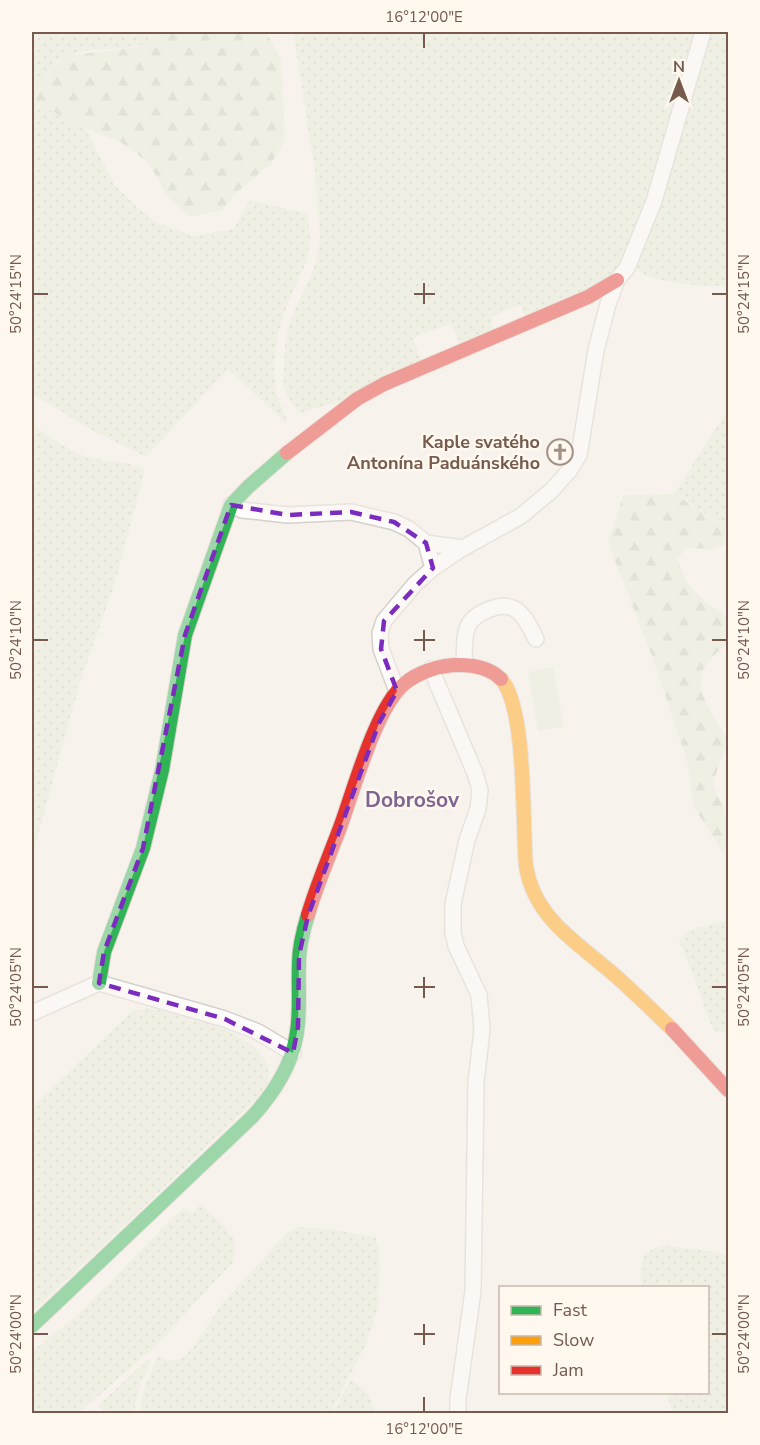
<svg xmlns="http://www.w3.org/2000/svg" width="760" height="1445" font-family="'Nunito Sans',sans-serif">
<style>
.grass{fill:url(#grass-dots)}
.forest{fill:url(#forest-firs)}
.pitch{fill:#e5eed8}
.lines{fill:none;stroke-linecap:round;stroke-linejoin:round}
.street-casing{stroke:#d6d0cb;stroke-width:18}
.fast-casing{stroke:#d7cfc8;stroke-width:16}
.slow-casing{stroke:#d7cfc8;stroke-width:16}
.jam-casing{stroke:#d7cfc8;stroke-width:16}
.street{stroke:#fefdfc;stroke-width:15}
.fast{stroke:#30b455;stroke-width:14}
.slow{stroke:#ff9f0a;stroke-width:14}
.jam{stroke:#e5322d;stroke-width:14}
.marked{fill:none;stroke:#7b2cbf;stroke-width:4.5;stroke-dasharray:12 8;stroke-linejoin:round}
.ticks{fill:none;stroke:#755a4d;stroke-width:2}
.labels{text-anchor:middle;stroke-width:5;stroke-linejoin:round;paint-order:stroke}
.poi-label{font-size:18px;font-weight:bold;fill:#755a4d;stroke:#fef8ef;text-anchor:end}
.quarter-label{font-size:21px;font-weight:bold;fill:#816591;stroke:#fef8ef}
.neatline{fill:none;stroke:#755a4d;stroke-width:2}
.ticks-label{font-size:15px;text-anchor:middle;fill:#755a4d}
</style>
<defs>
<pattern id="grass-dots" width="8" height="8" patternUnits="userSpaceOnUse" patternTransform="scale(1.5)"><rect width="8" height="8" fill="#e5eed8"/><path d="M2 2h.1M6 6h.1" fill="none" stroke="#c8cebb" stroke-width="1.8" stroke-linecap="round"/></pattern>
<pattern id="forest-firs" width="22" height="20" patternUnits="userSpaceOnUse" patternTransform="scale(1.5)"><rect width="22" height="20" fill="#e5eed8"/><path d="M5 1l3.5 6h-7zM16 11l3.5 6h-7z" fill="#c8cebb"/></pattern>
</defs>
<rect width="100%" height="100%" fill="#f7f3ec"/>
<g class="grass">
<path d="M32 32H148V43C114 56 73 38 48 73 40 85 37 89 36 103L86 129 114 184 137 207 156 222 193 236 233 229 250 200 307 214C308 221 310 229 310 237 311 257 300 277 292 294 274 335 266 379 287 420L286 423 228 369 146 457 95 432 32 394Z"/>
<path d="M293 32H698L648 200 634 236 620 264 610 279 526 319 520 305 492 316 493 333 462 347 450 324 413 338 422 362 346 401 323 406 301 413 290 401 283 386 285 342 289 322 310 277 317 256 320 235 315 172Z"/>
<path d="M710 32H728V286C703 286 652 285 633 267Z"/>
<path d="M728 409V527L674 494Z"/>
<path d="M32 424C49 436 65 449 85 456 106 463 125 459 145 470L115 583 80 682 32 857Z"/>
<path d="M728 920V1032H714L679 939 689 930Z"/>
<path d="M148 1008C182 1014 266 1032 269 1074 269 1082 264 1089 260 1096L32 1313V1107L131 1012Z"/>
<path d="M201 1204 224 1225 236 1243 233 1262 155 1347 116 1381 78 1413H32V1352L84 1309 171 1219 184 1208 191 1213Z"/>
<path d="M297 1227 329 1229 375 1237 380 1250 378 1309 365 1346 331 1413H140L143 1392 158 1355 169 1361 182 1358 194 1346 222 1303 287 1233Z"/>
<path d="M666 1245 728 1254V1413H673L666 1393 708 1392V1288L642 1287C638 1264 640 1250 666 1245Z"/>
<path d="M148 1359 150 1363 137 1395 134 1413H104L99 1405Z"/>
<path d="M351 1379 367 1392 376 1413H333Z"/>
</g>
<g class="forest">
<path d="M148 32H266L281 59 285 140 271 164 237 192 222 210 189 217 167 196 149 163 119 141 86 129 36 103 37 89 53 67 66 56 138 47 148 43Z"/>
<path d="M674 494 725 526V545L711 549 687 548 677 558 688 584 706 603 724 613 728 621V643C701 666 692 676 710 710 715 720 720 729 728 737V744L718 767 713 786 728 815V861L694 807 687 761 652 656 608 543 623 495Z"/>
</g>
<path class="pitch" d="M553 667 564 727 538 731 528 672Z"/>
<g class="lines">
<g class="street-casing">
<g id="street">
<path d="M231 505 242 510 288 515 351 512 394 522 409 529 426 543 433 568"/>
<path d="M426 543 463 548"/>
<path d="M464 664C465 652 463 637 468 626 474 613 500 602 513 608 524 613 531 629 536 639"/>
<path d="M431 669 475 773 480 790 478 809 467 840 453 904V933L456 946 479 995 482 1030 476 1082 473 1291 458 1399V1414"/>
<path d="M397 691 381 649 380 633 384 621 415 584 433 568 463 548 521 516 551 491 569 471 579 455 596 350 608 304 617 280 627 268 654 201 703 32"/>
<path d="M32 1013 99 983 225 1019 258 1032 293 1053"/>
</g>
</g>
<g class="fast-casing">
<g id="fast">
<path d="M99 983 104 952 143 848 162 770 185 635 231 505 248 487 287 453"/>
<path d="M32 1326 252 1117C273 1094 290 1069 296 1038 301 1014 298 989 299 964 299 947 303 931 308 915"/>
</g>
</g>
<g class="slow-casing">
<path id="slow" d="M501 679C527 708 522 824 526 866 534 917 575 941 611 972 632 990 652 1010 672 1029"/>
</g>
<g class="jam-casing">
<g id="jam">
<path d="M287 453 357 399 384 384 588 297 617 280"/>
<path d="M308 915C317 884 330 855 341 825 354 789 376 708 404 684 418 672 440 665 459 665 474 665 490 668 501 679"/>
<path d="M672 1029 728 1090"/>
</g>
</g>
<use href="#street" class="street"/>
<use href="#fast" class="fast"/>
<use href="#slow" class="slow"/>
<use href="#jam" class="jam"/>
</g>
<path d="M0 0H760V1445H0ZM231 505 288 515 351 512 394 522 426 543 433 568 384 621 381 649 397 691 379 723 308 916 299 955 298 1027 293 1053 225 1019 99 983 104 952 143 848 185 635Z" fill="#f7f3ec" fill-opacity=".55" fill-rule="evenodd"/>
<path class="marked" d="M231 505 288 515 351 512 394 522 426 543 433 568 384 621 381 649 397 691 379 723 308 916 299 955 298 1027 293 1053 225 1019 99 983 104 952 143 848 185 635Z"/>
<path class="ticks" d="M424 33V48M424 283V304M33 294H48M414 294H435M712 294H727M424 630V651M33 640H48M414 640H435M712 640H727M424 977V998M33 987H48M414 987H435M712 987H727M424 1324V1345M33 1334H48M414 1334H435M712 1334H727M424 1397V1412"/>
<defs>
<g id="church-ring" transform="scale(1.35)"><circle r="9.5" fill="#fef8ef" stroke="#a29085" stroke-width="1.5"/><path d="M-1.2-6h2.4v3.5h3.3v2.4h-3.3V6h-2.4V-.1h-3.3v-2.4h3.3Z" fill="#a29085"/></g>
</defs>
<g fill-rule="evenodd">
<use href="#church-ring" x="560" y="452"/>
</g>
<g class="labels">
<g class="poi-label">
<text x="540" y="448">Kaple svatého<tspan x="540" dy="21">Antonína Paduánského</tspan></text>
</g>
<g class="quarter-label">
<text x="412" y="807">Dobrošov</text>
</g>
</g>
<rect width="760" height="1445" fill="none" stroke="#fef8ef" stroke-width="66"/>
<rect x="499" y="1286" width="210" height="108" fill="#fef8ef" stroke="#c7b9ae" stroke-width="1.5"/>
<rect x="511" y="1306" width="30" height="9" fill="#30b455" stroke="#c7b9ae" stroke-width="1.5"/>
<text x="553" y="1316" font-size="18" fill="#755a4d">Fast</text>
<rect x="511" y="1336" width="30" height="9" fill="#ff9f0a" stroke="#c7b9ae" stroke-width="1.5"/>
<text x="553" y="1346" font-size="18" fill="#755a4d">Slow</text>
<rect x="511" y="1366" width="30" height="9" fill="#e5322d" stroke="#c7b9ae" stroke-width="1.5"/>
<text x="553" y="1376" font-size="18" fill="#755a4d">Jam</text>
<g transform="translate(679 81)" stroke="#fef8ef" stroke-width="4.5" paint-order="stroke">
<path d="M0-4.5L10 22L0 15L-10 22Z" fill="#755a4d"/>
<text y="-9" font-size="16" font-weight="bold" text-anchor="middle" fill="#755a4d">N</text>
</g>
<rect x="33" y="33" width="694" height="1379" class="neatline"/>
<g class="ticks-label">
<text x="424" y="22">16°12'00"E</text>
<text transform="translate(16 294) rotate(-90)" y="5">50°24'15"N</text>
<text transform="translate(744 294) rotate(-90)" y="5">50°24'15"N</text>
<text transform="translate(16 640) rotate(-90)" y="5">50°24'10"N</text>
<text transform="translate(744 640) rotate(-90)" y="5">50°24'10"N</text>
<text transform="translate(16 987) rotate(-90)" y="5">50°24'05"N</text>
<text transform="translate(744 987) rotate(-90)" y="5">50°24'05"N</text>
<text transform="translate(16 1334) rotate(-90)" y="5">50°24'00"N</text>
<text transform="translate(744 1334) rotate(-90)" y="5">50°24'00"N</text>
<text x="424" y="1434">16°12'00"E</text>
</g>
</svg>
